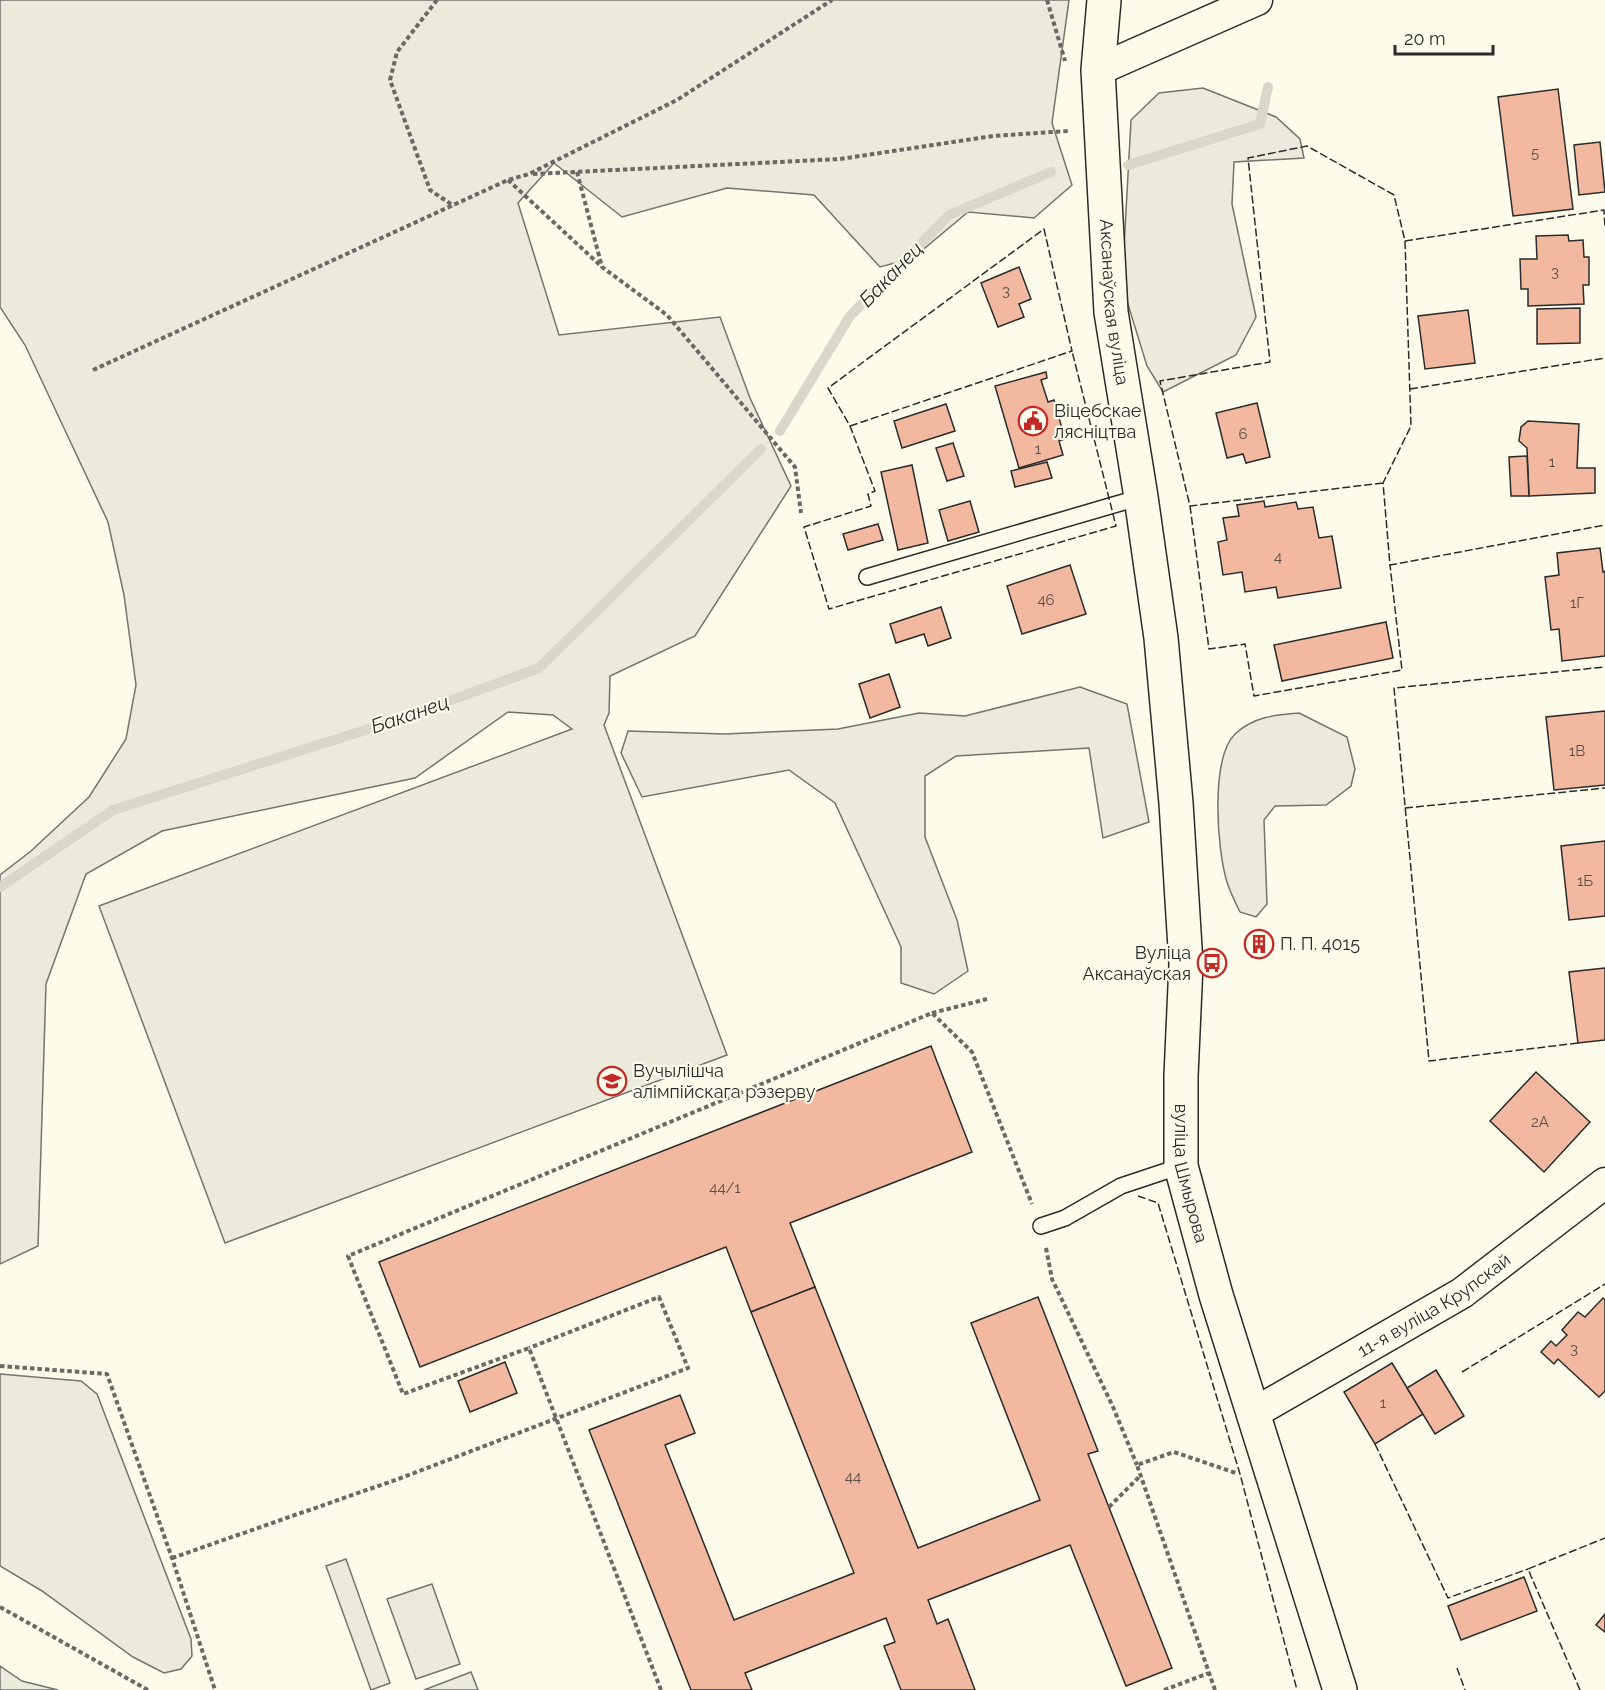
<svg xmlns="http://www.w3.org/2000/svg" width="1605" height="1690" font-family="Raleway,sans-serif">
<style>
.green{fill:#ecebdb;stroke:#74746e;stroke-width:1.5}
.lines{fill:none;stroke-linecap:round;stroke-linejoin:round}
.stream{stroke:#d8d7c9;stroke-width:10}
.building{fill:#f2b8a0;stroke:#2b2b2b;stroke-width:1.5}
.service-casing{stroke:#2b2b2b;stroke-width:18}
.minor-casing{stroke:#2b2b2b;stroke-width:33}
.tertiary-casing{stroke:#2b2b2b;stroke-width:36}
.path{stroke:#6a6964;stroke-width:4;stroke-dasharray:4.5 3;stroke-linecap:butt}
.service{stroke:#fdfbea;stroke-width:15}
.minor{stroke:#fdfbea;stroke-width:30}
.tertiary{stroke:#fdfbea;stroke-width:33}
.fence{stroke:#2b2b2b;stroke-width:1.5;stroke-dasharray:8 3;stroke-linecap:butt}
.labels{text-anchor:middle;stroke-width:4.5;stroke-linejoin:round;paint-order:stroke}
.number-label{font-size:15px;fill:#5d4e48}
.street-label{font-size:18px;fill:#2b2b2b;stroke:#fdfbea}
.poi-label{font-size:18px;fill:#2b2b2b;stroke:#fdfbea;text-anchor:start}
.water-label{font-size:20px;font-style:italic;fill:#2b2b2b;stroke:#fdfbea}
</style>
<rect width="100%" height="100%" fill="#fdfbea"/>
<g class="green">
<path d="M0 0H1069L1052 123 1072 185 1034 218 968 212 913 258 880 267 814 195 727 188 622 217 554 163 518 203 559 335 720 317 750 398 791 486 695 636 610 676 609 713 604 725 727 1055 225 1243 99 906 572 729 553 715 508 712 415 778 162 831 86 874 46 984 38 1246 0 1264V875L31 851 89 797 126 739 136 685 124 595 108 522 25 345 0 307Z"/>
<path d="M1203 88 1276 117 1300 139 1304 158 1234 162 1232 204 1256 317 1236 355 1163 392 1147 366 1122 285 1131 120 1159 93Z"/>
<path d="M1080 687 1127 704 1149 822 1103 838 1089 748 956 756 925 776V837L957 920 968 971 934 994 901 983V947L835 803 789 770 642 797 621 753 628 731 725 734 838 729 919 713 965 716Z"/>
<path d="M1299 713 1347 737 1355 769 1351 786 1326 805 1275 806 1264 820 1267 904 1256 917 1240 912C1235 902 1230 892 1227 882 1217 850 1210 759 1235 734 1254 716 1276 715 1299 713Z"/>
<path d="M0 1374 81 1381 97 1394 191 1639 192 1656 181 1669 164 1673 133 1657 42 1591 0 1566Z"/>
<path d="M346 1559 390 1683 371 1690 326 1566Z"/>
<path d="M432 1584 460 1664 416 1679 387 1599Z"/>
<path d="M0 1666 22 1681 58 1690H0Z"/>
<path d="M471 1672 478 1690H424Z"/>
</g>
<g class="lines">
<g class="stream">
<path d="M1128 165 1260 124 1268 87"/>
<path d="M780 431 850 316 949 215 1051 172"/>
<path d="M0 887 113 810 394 721 539 668 761 449"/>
</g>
</g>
<g class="building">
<path d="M1558 89 1573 209 1513 216 1498 97Z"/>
<path d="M1600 142 1605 192 1579 195 1574 145Z"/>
<path d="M1568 235 1569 241 1583 240 1584 257H1589V285H1583L1584 304 1528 306V289H1521L1520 259H1537L1536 236Z"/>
<path d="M1019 267 1031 299 1019 304 1024 317 998 327 981 283Z"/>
<path d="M1580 308V343L1537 344V309Z"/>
<path d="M1468 310 1475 363 1425 369 1418 316Z"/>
<path d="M1046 372 1047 378 1041 380 1048 402 1054 400 1065 439 1059 441 1063 455 1019 468 995 386Z"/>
<path d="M1257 403 1270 457 1246 463 1243 454 1227 458 1216 413Z"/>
<path d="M946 404 955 431 902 448 894 421Z"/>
<path d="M1528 421 1579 424 1577 468H1595V493L1529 496 1527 448 1519 441 1521 427Z"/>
<path d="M953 443 964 476 947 481 936 448Z"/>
<path d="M1527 456 1529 496H1511L1509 457Z"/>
<path d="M1047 462 1052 478 1015 487 1011 471Z"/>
<path d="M912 465 928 543 898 550 881 472Z"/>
<path d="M970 501 979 532 948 541 939 510Z"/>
<path d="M1264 501 1265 507 1296 502 1298 509 1313 507 1319 538 1332 536 1341 588 1278 598 1276 587 1245 592 1242 572 1223 575 1218 542 1227 540 1223 518 1239 516 1237 505Z"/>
<path d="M878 524 883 540 848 550 843 534Z"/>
<path d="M1600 548 1603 572 1605 571V656L1562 661 1559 629 1551 630 1545 577 1559 575 1557 553Z"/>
<path d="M1070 565 1086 614 1022 634 1007 586Z"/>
<path d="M941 607 951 638 928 646 924 634 896 643 890 624Z"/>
<path d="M1386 622 1393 658 1282 681 1274 645Z"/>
<path d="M889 674 900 707 870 718 859 684Z"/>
<path d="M1605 711V785L1554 790 1546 717Z"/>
<path d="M1605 841V916L1569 920 1561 846Z"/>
<path d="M1266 932 1273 949 1252 957 1245 940Z"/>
<path d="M1605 968V1040L1578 1043 1569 972Z"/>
<path d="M931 1046 972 1152 790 1223 815 1287 751 1312 726 1247 420 1367 379 1262Z"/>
<path d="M1536 1072 1590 1122 1544 1172 1490 1121Z"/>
<path d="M815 1287 918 1548 1040 1500 971 1323 1038 1297 1098 1451 1088 1454 1172 1668 1126 1686 1070 1545 928 1600 937 1624 948 1619 975 1690H901L884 1646 895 1642 886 1618 745 1673 752 1690H691L589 1430 680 1395 695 1433 665 1445 734 1620 854 1573 751 1312Z"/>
<path d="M1603 1298 1605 1300V1391L1599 1397 1558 1359 1554 1364 1541 1352 1551 1341 1556 1346 1567 1335 1562 1330 1578 1312 1585 1317Z"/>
<path d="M505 1362 517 1393 470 1412 458 1381Z"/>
<path d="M1392 1363 1423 1414 1375 1444 1344 1392Z"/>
<path d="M1436 1370 1464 1416 1435 1434 1407 1388Z"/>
<path d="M1524 1577 1537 1611 1461 1640 1448 1606Z"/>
<path d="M1605 1614V1632L1596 1625Z"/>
</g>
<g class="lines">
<g class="service-casing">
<g id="service">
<path d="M867 577 1141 497"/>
<path d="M1041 1226 1065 1218 1121 1186 1181 1166"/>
</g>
</g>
<g class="minor-casing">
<g id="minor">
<path d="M1098 70 1257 0"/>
<path id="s1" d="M1254 1413 1462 1293 1605 1183"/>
</g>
</g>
<g class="tertiary-casing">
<g id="tertiary">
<path id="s2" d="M1104 0 1098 70 1111 312 1141 497 1161 638 1176 803 1186 964 1181 1076V1166L1216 1295 1340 1690"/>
</g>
</g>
<g class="path">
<path d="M437 0 397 52 390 80 430 190 454 206"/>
<path d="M1047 0 1065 61"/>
<path d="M577 172 602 267 667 315 795 467 801 513"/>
<path d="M533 174 840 159 993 136 1069 131"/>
<path d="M508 180 601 266"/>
<path d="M93 370 508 180 529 174 677 100 832 0"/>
<path d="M932 1013 987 999"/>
<path d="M1046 1248 1052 1279 1113 1407 1137 1465"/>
<path d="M0 1366 107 1374 172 1558 215 1690"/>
<path d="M1109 1507 1140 1476"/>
<path d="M172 1558 401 1478 688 1368 659 1297 529 1348"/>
<path d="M0 1607 148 1690"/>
<path d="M661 1690 529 1348 403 1394 348 1256 932 1013 972 1052 1032 1204"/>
<path d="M1164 1690 1209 1673"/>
<path d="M1215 1690 1137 1465 1174 1452 1236 1473"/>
</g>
<use href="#service" class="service"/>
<use href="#minor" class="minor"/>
<use href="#tertiary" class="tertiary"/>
<g class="fence">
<path d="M1405 241 1604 210 1605 227"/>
<path d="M1410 389 1605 358"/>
<path d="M850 426 1072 351 1044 229 828 388 850 426 875 491 868 494 871 506 804 527 829 609 1116 526 1072 351"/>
<path d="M1383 483 1190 506 1160 381 1270 362 1248 158 1307 146 1394 195 1405 241 1411 426 1383 483 1390 565 1605 525"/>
<path d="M1190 506 1209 649 1245 644 1254 696 1402 670 1390 565"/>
<path d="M1405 808 1605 788"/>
<path d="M1578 1043 1429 1061 1394 688 1605 667"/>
<path d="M1138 1196 1158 1203 1240 1474 1297 1690"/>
<path d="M1462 1372 1605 1284"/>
<path d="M1375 1444 1448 1598 1528 1569"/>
<path d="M1457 1668 1465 1690"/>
<path d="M1580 1690 1528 1569 1605 1538"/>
</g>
</g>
<defs>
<g id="civic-ring" transform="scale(1.5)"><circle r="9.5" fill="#fdfbea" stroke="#c62828" stroke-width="1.5"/><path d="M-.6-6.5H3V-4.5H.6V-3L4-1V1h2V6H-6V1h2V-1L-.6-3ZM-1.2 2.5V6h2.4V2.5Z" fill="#c62828"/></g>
<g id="building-ring" transform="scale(1.5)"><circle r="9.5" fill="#fdfbea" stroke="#c62828" stroke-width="1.5"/><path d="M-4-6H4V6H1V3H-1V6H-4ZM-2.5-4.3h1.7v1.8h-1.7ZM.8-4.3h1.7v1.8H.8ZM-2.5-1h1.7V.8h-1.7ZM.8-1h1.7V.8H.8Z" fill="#c62828"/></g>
<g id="bus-ring" transform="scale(1.5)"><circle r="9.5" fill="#fdfbea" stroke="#c62828" stroke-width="1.5"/><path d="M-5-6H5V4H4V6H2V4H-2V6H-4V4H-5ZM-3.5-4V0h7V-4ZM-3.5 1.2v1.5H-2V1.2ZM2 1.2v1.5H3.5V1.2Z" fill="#c62828"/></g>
<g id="university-ring" transform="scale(1.5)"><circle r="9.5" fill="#fdfbea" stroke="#c62828" stroke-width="1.5"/><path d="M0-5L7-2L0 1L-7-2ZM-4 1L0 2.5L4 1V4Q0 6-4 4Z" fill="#c62828"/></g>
</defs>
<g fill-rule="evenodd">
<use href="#civic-ring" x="1033" y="421"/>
<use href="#building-ring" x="1259" y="944"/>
<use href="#bus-ring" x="1212" y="963"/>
<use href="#university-ring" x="612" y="1081"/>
</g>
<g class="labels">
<g class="number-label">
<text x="1535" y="158">5</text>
<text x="1555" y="277">3</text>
<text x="1006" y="296">3</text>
<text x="1243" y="439">6</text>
<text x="1038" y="454">1</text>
<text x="1552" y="467">1</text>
<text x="1278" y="562">4</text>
<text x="1046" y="605">46</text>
<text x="1577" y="608">1Г</text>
<text x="1577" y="756">1В</text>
<text x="1585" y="886">1Б</text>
<text x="1540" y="1127">2А</text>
<text x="725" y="1193">44/1</text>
<text x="1574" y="1354">3</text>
<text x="1383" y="1408">1</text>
<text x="853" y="1482">44</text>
</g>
<g class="street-label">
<text dy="6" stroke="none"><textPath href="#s2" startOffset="303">Аксанаўская вуліца</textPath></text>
<text dy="6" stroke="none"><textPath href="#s2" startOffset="1180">вуліца Шмырова</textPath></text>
<text dy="6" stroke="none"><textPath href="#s1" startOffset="210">11-я вуліца Крупскай</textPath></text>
</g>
<g class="poi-label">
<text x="1054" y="417">Віцебскае<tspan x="1054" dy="21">лясніцтва</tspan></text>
<text x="1280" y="950">П. П. 4015</text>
<text x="1191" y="959" text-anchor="end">Вуліца<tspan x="1191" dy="21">Аксанаўская</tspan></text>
<text x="633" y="1077">Вучылішча<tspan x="633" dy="21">алімпійскага рэзерву</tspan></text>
</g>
<g class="water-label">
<text transform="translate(891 274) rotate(-46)" y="7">Баканец</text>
<text transform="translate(410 714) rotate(-19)" y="7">Баканец</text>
</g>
</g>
<path d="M1395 45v9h98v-9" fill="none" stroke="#2b2b2b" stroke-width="3"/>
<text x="1404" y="45" font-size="18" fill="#2b2b2b" stroke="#fdfbea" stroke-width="4.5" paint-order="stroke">20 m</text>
</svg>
